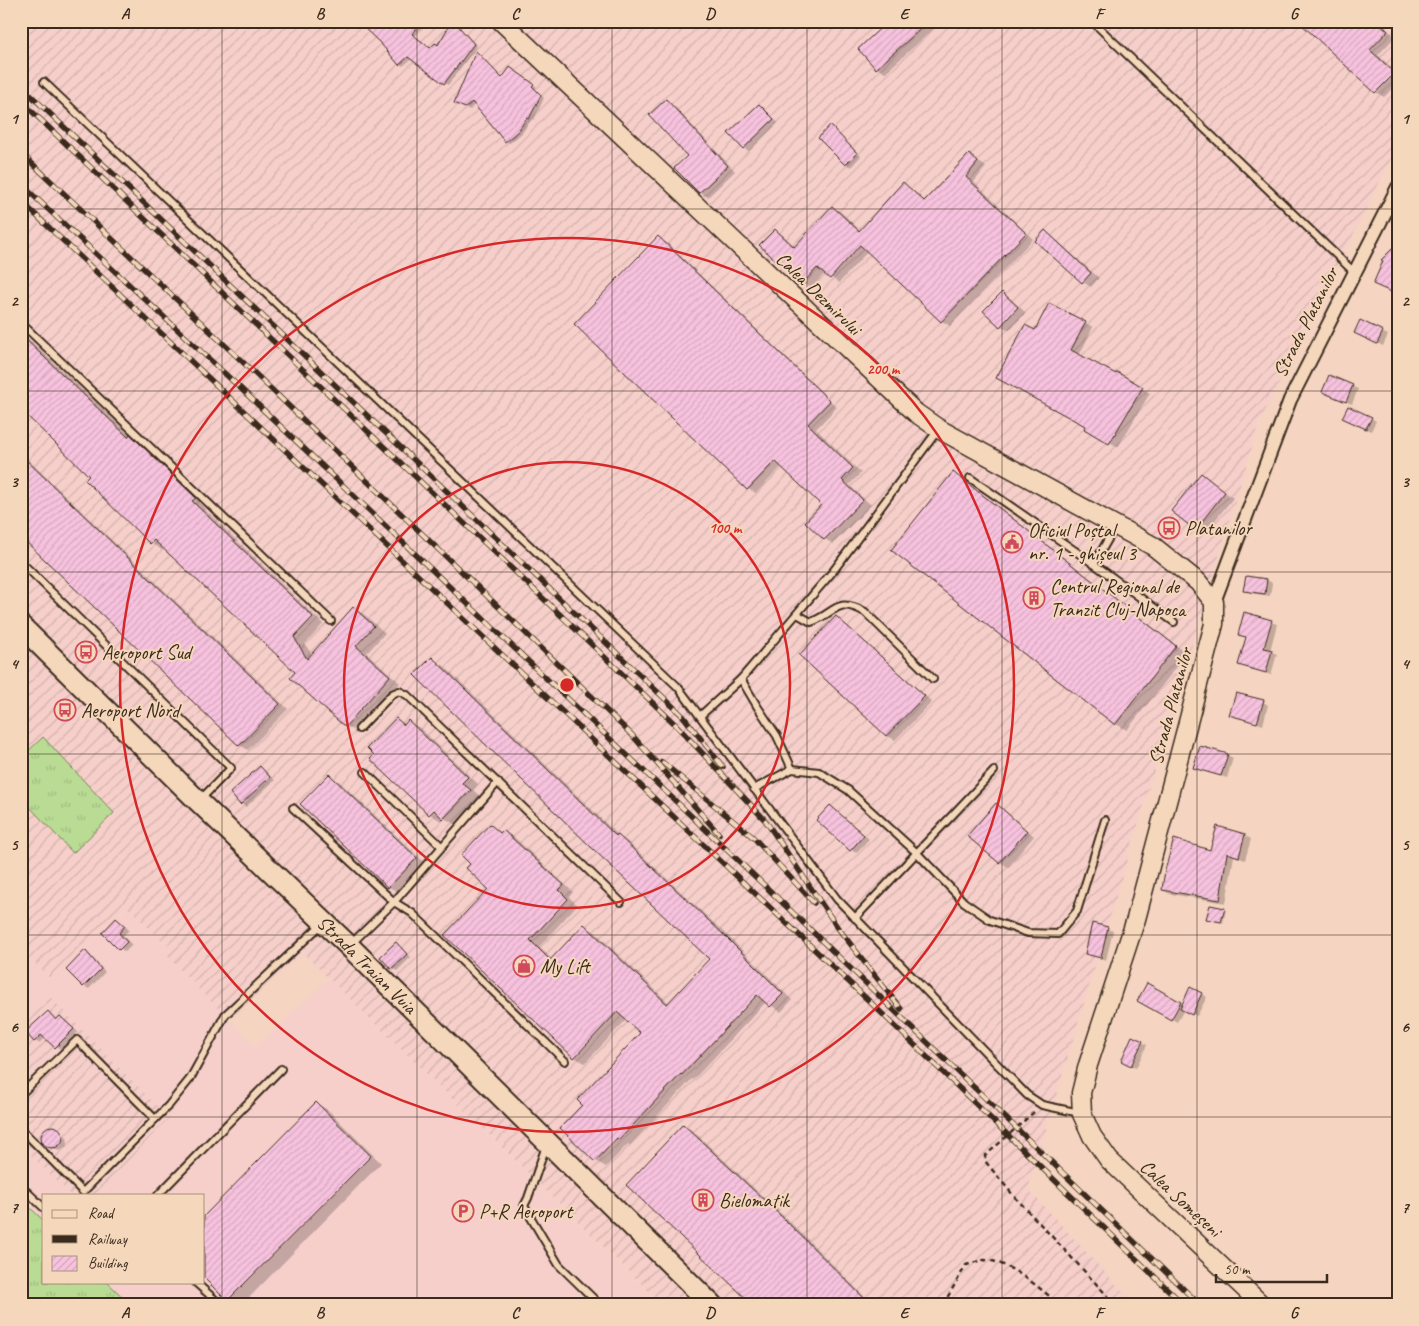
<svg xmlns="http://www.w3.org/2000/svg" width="1419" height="1326" font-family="Caveat,sans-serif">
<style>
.built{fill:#f6cfca;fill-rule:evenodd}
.industrial{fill:url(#industrial-furrows)}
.grass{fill:url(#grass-tufts);stroke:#7a8259}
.shadow{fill:#0003}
.building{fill:url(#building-hatch);stroke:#3b2a1e}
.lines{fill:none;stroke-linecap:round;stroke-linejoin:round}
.lane-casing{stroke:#3b2a1e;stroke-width:10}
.street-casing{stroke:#3b2a1e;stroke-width:16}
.secondary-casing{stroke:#3b2a1e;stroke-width:21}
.primary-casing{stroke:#3b2a1e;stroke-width:24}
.path{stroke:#3b2a1e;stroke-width:2.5;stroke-dasharray:5 4;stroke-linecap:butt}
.lane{stroke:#f5d8bb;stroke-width:6}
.street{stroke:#f5d8bb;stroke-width:12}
.secondary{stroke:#f5d8bb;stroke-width:18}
.primary{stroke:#f5d8bb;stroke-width:20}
.rail-casing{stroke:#3b2a1e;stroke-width:5.5}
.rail{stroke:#f5d8bb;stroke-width:4;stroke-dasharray:11;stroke-linecap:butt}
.grid{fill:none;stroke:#3b2a1e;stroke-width:1;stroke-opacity:0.55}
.ring{fill:none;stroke:#d62828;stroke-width:2.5}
.labels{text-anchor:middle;stroke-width:4;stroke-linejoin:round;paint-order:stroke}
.street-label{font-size:20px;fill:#3b2a1e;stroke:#f5d8bb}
.poi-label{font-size:20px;fill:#3b2a1e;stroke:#f5d8bb;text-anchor:start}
.centre{fill:#d62828;stroke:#f5d8bb;stroke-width:2.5}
.ring-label{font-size:15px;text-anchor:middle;font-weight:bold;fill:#d62828;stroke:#f5d8bb;stroke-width:4;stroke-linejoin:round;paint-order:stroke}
.neatline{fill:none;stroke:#3b2a1e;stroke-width:2}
.grid-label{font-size:16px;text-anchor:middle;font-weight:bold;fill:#3b2a1e}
</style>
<defs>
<pattern id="industrial-furrows" width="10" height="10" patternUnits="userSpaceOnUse" patternTransform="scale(1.25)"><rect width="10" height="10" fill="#f6cfca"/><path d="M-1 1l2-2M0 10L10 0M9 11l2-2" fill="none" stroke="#d4b2ad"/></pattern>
<pattern id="grass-tufts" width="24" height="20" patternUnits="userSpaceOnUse" patternTransform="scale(1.25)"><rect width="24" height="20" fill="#b9db94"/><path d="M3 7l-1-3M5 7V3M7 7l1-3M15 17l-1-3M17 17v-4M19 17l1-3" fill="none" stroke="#a0bc7f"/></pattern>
<pattern id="building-hatch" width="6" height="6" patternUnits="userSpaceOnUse" patternTransform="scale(1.25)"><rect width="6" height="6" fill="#f7c2de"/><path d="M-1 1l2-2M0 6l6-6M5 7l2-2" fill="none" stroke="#d5a7be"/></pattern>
</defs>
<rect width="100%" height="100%" fill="#f5d4c2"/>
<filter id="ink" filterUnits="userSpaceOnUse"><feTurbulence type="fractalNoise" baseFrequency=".02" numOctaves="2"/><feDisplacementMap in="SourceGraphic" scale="10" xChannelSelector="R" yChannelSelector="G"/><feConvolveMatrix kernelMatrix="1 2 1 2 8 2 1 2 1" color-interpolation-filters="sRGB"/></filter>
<g filter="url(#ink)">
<path class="built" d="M127 907 172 950 167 955 256 1047 329 978 661 1305H21V950L54 981ZM44 1195H204V1282H44Z"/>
<g class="industrial">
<path d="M21 21H1398V145L1259 423 1028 1189 1135 1305H663L302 952 229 1020 166 955 172 950 127 907 54 982 21 950Z"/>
<path d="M49 996 169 1118 95 1195H71L21 1145V1026Z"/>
</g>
<g class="grass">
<path d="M43 737 114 813 73 853 26 803 21 807V758Z"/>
<path d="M21 1199 44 1221V1282H107L131 1305H21Z"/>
</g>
<g class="shadow">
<path d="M361 21H425L415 37 431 49 455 23 477 46 448 85 413 58 403 66 400 64Z"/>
<path d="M890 21H942L885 73 877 68Z"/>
<path d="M1300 21H1379L1395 37 1378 55 1398 74V83L1384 97 1376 92Z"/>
<path d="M477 53 503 79 514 71 537 87 535 89 544 98 534 120 532 119 522 133 510 143 506 141 475 104 470 110 456 102Z"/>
<path d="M666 101 674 106 735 171 708 197 699 192 689 156Z"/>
<path d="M759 105 764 108 778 123 749 151 743 148Z"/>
<path d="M830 127 835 130 861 156 851 167 846 164Z"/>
<path d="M969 155 986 167 974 182 1033 239 950 326 942 321 868 251 839 283 825 273 811 288 802 283 775 231 783 235 796 247 832 207 841 212 861 231 903 184 911 189 925 201Z"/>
<path d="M1045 232 1053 237 1099 278 1091 287 1083 282Z"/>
<path d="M658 238 667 243 837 407 816 429 861 473 849 485 871 505 833 544 825 539 807 522 822 505 782 466 756 493 748 489Z"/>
<path d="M1002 293 1010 298 1026 313 1009 330 1001 326Z"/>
<path d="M1361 322 1388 335 1383 346 1361 335Z"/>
<path d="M1085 323 1093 327 1079 356 1116 376 1118 374 1150 393 1118 447 1085 428 1087 426 1036 332Z"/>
<path d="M21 332 131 436 141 443 206 505 203 508 323 624 305 644 312 655 353 608 365 615 385 633 367 653 400 683 357 732 346 726 297 672 164 547 162 550 151 543 91 476 21 409Z"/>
<path d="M1330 377 1358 389 1352 404 1329 395Z"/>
<path d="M1371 418 1376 421 1371 431 1349 421Z"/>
<path d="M1395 427H1398V439L1394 436Z"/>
<path d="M21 453 288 709 248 750 240 745 21 536Z"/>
<path d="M953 473 964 480 1187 654 1127 730 1116 724Z"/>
<path d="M1201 475 1233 498 1204 534 1173 511Z"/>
<path d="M1247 577 1267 580 1272 583 1270 596 1250 593 1245 590Z"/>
<path d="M1245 614 1277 624 1270 651 1277 654 1271 675 1239 664 1247 638 1239 634Z"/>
<path d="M836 618 844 623 932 702 895 740 886 735Z"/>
<path d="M432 659 443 665 620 837 628 842 734 942 792 1000 781 1012 766 1002 693 1080 692 1079 630 1145 628 1144 606 1167 596 1161 584 1105 642 1033 627 1019 585 1063 574 1057 490 889 472 864 490 825 502 833 503 831 514 837 573 892 569 897 577 905 539 947 552 959 584 926 595 932 670 1004 711 959Z"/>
<path d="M1263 702 1268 705 1263 725 1231 714Z"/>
<path d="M396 719 406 725 409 722 420 728 478 784 473 790 481 797 455 824 444 818 441 821 430 814 376 755Z"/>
<path d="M1227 755 1233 758 1227 778 1195 768Z"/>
<path d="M260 767 275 780 246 807 241 804Z"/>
<path d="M329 776 340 782 427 865 400 893 389 887Z"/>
<path d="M996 805 1004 810 1034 836 1008 867 1000 862Z"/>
<path d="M831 806 869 839 856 853 851 850Z"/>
<path d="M1244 835 1251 839 1245 860 1234 856 1226 903 1170 894 1163 890 1211 851Z"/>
<path d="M1224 909 1226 910 1223 923 1210 920Z"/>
<path d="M122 923 129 930 123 936 132 945 125 952 103 933Z"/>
<path d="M1093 925 1113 931 1106 960 1086 953Z"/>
<path d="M396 943 411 957 397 971 392 968Z"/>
<path d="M85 952 90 955 105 972 89 989 84 986Z"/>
<path d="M1148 984 1183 1004 1202 994 1207 997 1197 1016 1184 1010 1177 1022 1139 1000Z"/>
<path d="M48 1012 57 1020 60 1017 65 1020 78 1032 61 1050 46 1037 39 1043 34 1041Z"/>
<path d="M1142 1042 1147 1045 1136 1068 1127 1064Z"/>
<path d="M316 1103 328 1110 381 1163 242 1305H236L228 1300 204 1276V1218Z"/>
<path d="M683 1125 693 1131 791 1223 873 1305H755Z"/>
<path d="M54 1128 67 1137 68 1143 65 1148 59 1151 47 1145 43 1136 48 1129Z"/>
<path d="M640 1299 645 1302 648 1305H634Z"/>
<path d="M978 1301 984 1305H975Z"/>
</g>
<g class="building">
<path d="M357 21H421L412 34 430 48 435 43 438 45 452 21H454L474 44 444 84 408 57 399 65 381 44Z"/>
<path d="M888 21H929L876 69 858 49Z"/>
<path d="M1298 21H1377L1388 31 1370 50 1395 73 1375 93Z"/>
<path d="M476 51 502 78 510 67 534 84 532 86 541 95 529 119 527 118 518 131 505 142 472 102 465 108 454 103Z"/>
<path d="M666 99 728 166 699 193 674 168 687 156 649 115Z"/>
<path d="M759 104 774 119 743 149 728 133Z"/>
<path d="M830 125 857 153 845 165 818 138Z"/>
<path d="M969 154 978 162 966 177 1026 233 941 322 860 245 830 279 817 268 802 284 759 245 775 229 794 247 832 206 859 231 903 182 924 201Z"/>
<path d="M1045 230 1091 273 1082 283 1035 241Z"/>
<path d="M658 236 830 401 808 424 853 468 842 480 863 500 824 540 805 522 821 505 775 461 747 490 574 324Z"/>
<path d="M1392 249 1398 255V295L1373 284 1383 261 1381 260Z"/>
<path d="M1002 292 1018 307 1000 327 983 311Z"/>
<path d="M1049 303 1086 322 1071 350 1116 374 1117 372 1143 387 1109 444 1084 429 1085 426 996 378 1025 325 1035 330Z"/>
<path d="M1360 320 1383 331 1377 344 1354 333Z"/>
<path d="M21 335 128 437 130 434 196 498 192 501 313 617 294 637 307 659 353 607 374 626 356 646 390 676 345 727 290 678 295 672 154 540 150 544 85 480 89 476 21 410Z"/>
<path d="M1329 375 1353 385 1346 402 1322 392Z"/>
<path d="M1348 406 1372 417 1366 429 1342 418Z"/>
<path d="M21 455 280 704 239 746 21 537Z"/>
<path d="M953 472 1176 646 1115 725 891 550Z"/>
<path d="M1201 473 1225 492 1195 530 1171 511Z"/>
<path d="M1246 576 1267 579 1265 594 1243 591Z"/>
<path d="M1244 612 1272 620 1264 648 1272 650 1266 673 1238 665 1246 637 1238 635Z"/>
<path d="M836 616 925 696 886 736 799 655Z"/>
<path d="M432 657 616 836 617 834 724 935 783 994 770 1007 757 995 682 1075 681 1074 619 1140 617 1138 595 1162 560 1128 582 1105 577 1100 640 1033 617 1012 574 1058 444 935 488 889 466 868 470 864 461 855 490 824 500 833 503 830 564 885 559 890 568 899 530 940 550 960 584 924 667 1004 709 959 592 848 414 675Z"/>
<path d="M1236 693 1264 700 1257 723 1229 715Z"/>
<path d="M396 718 404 725 408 720 468 777 462 783 471 790 443 819 434 810 429 815 370 759 374 755 367 748Z"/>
<path d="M1200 746 1228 754 1221 776 1193 768Z"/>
<path d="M260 766 270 777 240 805 230 793Z"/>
<path d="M329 774 417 858 388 888 300 804Z"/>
<path d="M996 803 1027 831 999 863 967 836Z"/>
<path d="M830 805 864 835 850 851 816 820Z"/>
<path d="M1217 826 1245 834 1239 857 1227 853 1220 900 1162 890 1165 870 1174 839 1210 850Z"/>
<path d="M1210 905 1225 908 1221 922 1206 919Z"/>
<path d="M116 918 125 926 119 933 127 942 119 950 102 933Z"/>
<path d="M1092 923 1108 927 1101 958 1085 954Z"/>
<path d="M396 942 407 954 391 969 380 957Z"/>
<path d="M85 950 101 969 83 987 66 970Z"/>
<path d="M1147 983 1181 1002 1171 1020 1137 1001Z"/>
<path d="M1190 987 1202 993 1192 1015 1180 1009Z"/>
<path d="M48 1011 56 1020 60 1016 74 1029 55 1048 41 1035 34 1042 25 1032Z"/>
<path d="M1132 1036 1143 1041 1131 1066 1121 1061Z"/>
<path d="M316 1102 371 1156 227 1301 204 1278V1216Z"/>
<path d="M683 1124 781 1216 871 1305H753L626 1185Z"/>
<circle cx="52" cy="1137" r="11"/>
</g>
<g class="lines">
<g class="lane-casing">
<g id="lane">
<path d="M1092 21 1354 272"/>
<path d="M44 82 678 687 837 899 1027 1095 1042 1105 1080 1113"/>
<path d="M21 323 331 621"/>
<path d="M970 478 1094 564 1115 527"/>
<path d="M21 562 231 768 200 800"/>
<path d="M1094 564 1174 622"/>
<path d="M797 614 811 622C836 613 836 596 865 612L933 679"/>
<path d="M741 679 757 706 777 736 792 769"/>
<path d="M700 716 741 679 834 570 938 430"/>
<path d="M359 729 392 694 399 691 407 695 621 902"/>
<path d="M365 772 442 847"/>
<path d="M754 789 792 769 819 772 848 790 917 853 964 902 990 920 1028 933 1058 934 1077 911 1105 820"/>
<path d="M293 808 394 902 412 913 565 1061"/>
<path d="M855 918 994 771"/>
<path d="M350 945 394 902 498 782"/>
<path d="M21 1094 77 1040 155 1119"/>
<path d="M21 1129 83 1192 169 1105 190 1079 225 1015 323 923"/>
<path d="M546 1146 528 1198 524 1206 559 1265 600 1305"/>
<path d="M21 1186 44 1208"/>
<path d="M158 1195 281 1069"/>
<path d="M195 1282 221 1305"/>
</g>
</g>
<g class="street-casing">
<path id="street" d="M1214 602 1290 400 1398 187"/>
</g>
<g class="secondary-casing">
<path id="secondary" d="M501 21 916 413 939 429 1153 546 1198 582 1214 602V624L1136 919 1088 1065 1081 1093 1082 1114 1092 1136 1109 1160 1262 1305"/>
</g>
<g class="primary-casing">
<g id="primary">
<path id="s1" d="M21 626 198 801 349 946 712 1305"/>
</g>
</g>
<g class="path">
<path d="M1034 1112 985 1156V1161L1013 1195 1116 1305"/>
<path d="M1277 1299 1283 1305"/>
<path d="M943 1305 966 1265C971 1264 979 1260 985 1260 1009 1261 1042 1290 1060 1305"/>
</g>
<use href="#lane" class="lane"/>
<use href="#street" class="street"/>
<use href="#secondary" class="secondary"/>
<use href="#primary" class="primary"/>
<g class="rail-casing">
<g id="rail">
<path d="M21 86 683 716 723 767"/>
<path d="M21 101 676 725 765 820 838 928 901 1009"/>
<path d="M21 153 246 365 632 735 719 834"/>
<path d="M21 184 236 384 764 885 1200 1305"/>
<path d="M21 201 868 1000 1184 1305"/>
<path d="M662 762 754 838 814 903"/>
</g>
</g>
<use href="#rail" class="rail"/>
</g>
</g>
<path class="grid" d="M222 21V1305M417 21V1305M612 21V1305M807 21V1305M1002 21V1305M1197 21V1305M21 209H1398M21 391H1398M21 572H1398M21 754H1398M21 935H1398M21 1117H1398"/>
<g class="ring">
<circle cx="567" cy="685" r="223"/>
<circle cx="567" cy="685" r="447"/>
</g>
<defs>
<g id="bus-ring" transform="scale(1.125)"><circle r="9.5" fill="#f5d8bb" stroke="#d1495b" stroke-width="1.5"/><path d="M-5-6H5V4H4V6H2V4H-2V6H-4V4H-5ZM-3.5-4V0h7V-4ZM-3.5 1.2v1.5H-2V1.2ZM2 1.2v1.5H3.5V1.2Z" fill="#d1495b"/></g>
<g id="civic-ring" transform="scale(1.125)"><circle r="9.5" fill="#f5d8bb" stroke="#d1495b" stroke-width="1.5"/><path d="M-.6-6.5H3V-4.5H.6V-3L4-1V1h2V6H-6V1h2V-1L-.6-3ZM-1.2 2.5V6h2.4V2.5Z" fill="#d1495b"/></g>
<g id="building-ring" transform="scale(1.125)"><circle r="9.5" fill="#f5d8bb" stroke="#d1495b" stroke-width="1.5"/><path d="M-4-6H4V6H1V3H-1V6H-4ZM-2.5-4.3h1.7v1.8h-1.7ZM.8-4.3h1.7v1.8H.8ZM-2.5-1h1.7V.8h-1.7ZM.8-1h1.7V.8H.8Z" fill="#d1495b"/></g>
<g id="shop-ring" transform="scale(1.125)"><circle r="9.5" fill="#f5d8bb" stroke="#d1495b" stroke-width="1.5"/><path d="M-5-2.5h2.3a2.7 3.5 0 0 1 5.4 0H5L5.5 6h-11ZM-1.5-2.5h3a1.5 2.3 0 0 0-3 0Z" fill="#d1495b"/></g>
<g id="parking-ring" transform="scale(1.125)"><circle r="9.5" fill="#f5d8bb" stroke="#d1495b" stroke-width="1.5"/><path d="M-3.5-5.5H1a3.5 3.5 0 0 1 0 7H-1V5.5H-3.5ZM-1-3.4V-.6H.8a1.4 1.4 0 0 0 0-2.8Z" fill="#d1495b"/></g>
</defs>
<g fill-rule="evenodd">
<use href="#bus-ring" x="1169" y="528"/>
<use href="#civic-ring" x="1012" y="542"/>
<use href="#building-ring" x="1034" y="598"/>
<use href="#bus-ring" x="86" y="652"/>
<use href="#bus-ring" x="65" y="710"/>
<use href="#shop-ring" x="524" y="966"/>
<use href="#building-ring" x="703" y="1200"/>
<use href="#parking-ring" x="463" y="1211"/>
</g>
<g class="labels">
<g class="street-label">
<text transform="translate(819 293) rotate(44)" y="7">Calea Dezmirului</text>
<text transform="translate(1305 322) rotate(-63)" y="7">Strada Platanilor</text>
<text transform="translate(1170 706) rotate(-75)" y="7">Strada Platanilor</text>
<text dy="7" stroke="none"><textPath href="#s1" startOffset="484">Strada Traian Vuia</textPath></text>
<text transform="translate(1181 1198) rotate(43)" y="7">Calea Someșeni</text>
</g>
<g class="poi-label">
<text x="1185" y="535">Platanilor</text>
<text x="1028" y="537">Oficiul Poștal<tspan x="1028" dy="23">nr. 1 - ghișeul 3</tspan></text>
<text x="1050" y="593">Centrul Regional de<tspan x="1050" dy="23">Tranzit Cluj-Napoca</tspan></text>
<text x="102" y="659">Aeroport Sud</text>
<text x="81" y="717">Aeroport Nord</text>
<text x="540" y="973">My Lift</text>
<text x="719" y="1207">Bielomatik</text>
<text x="479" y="1218">P+R Aeroport</text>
</g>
</g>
<circle cx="567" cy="685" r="8" class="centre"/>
<g class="ring-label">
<text x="883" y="374">200 m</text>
<text x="725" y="533">100 m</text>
</g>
<rect width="1419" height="1326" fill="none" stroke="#f5d8bb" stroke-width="55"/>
<rect x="42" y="1194" width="162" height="90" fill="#f5d8bb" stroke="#ab927c"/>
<rect x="52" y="1210" width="25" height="8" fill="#f5d8bb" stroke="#ab927c"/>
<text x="88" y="1218" font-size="15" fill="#3b2a1e">Road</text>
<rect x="52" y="1235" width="25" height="8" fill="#3b2a1e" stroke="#ab927c"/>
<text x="88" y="1244" font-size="15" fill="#3b2a1e">Railway</text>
<rect x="52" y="1256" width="25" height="15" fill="url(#building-hatch)" stroke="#ab927c"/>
<text x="88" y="1268" font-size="15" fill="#3b2a1e">Building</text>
<path d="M1216 1274v8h111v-8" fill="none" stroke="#3b2a1e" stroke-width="2.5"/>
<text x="1224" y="1274" font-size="15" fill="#3b2a1e" stroke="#f5d8bb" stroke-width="4" paint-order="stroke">50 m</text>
<rect x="28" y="28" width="1364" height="1270" class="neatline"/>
<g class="grid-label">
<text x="125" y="19">A</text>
<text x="320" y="19">B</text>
<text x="515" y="19">C</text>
<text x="710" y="19">D</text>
<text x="904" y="19">E</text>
<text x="1099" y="19">F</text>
<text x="1294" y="19">G</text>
<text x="14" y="124">1</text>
<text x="1405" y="124">1</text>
<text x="14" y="306">2</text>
<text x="1405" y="306">2</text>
<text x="14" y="487">3</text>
<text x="1405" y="487">3</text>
<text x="14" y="669">4</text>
<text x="1405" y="669">4</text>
<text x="14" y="850">5</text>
<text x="1405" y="850">5</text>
<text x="14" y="1032">6</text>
<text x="1405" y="1032">6</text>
<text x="14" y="1213">7</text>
<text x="1405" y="1213">7</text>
<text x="125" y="1318">A</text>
<text x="320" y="1318">B</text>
<text x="515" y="1318">C</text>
<text x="710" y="1318">D</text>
<text x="904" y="1318">E</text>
<text x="1099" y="1318">F</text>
<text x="1294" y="1318">G</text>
</g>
</svg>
